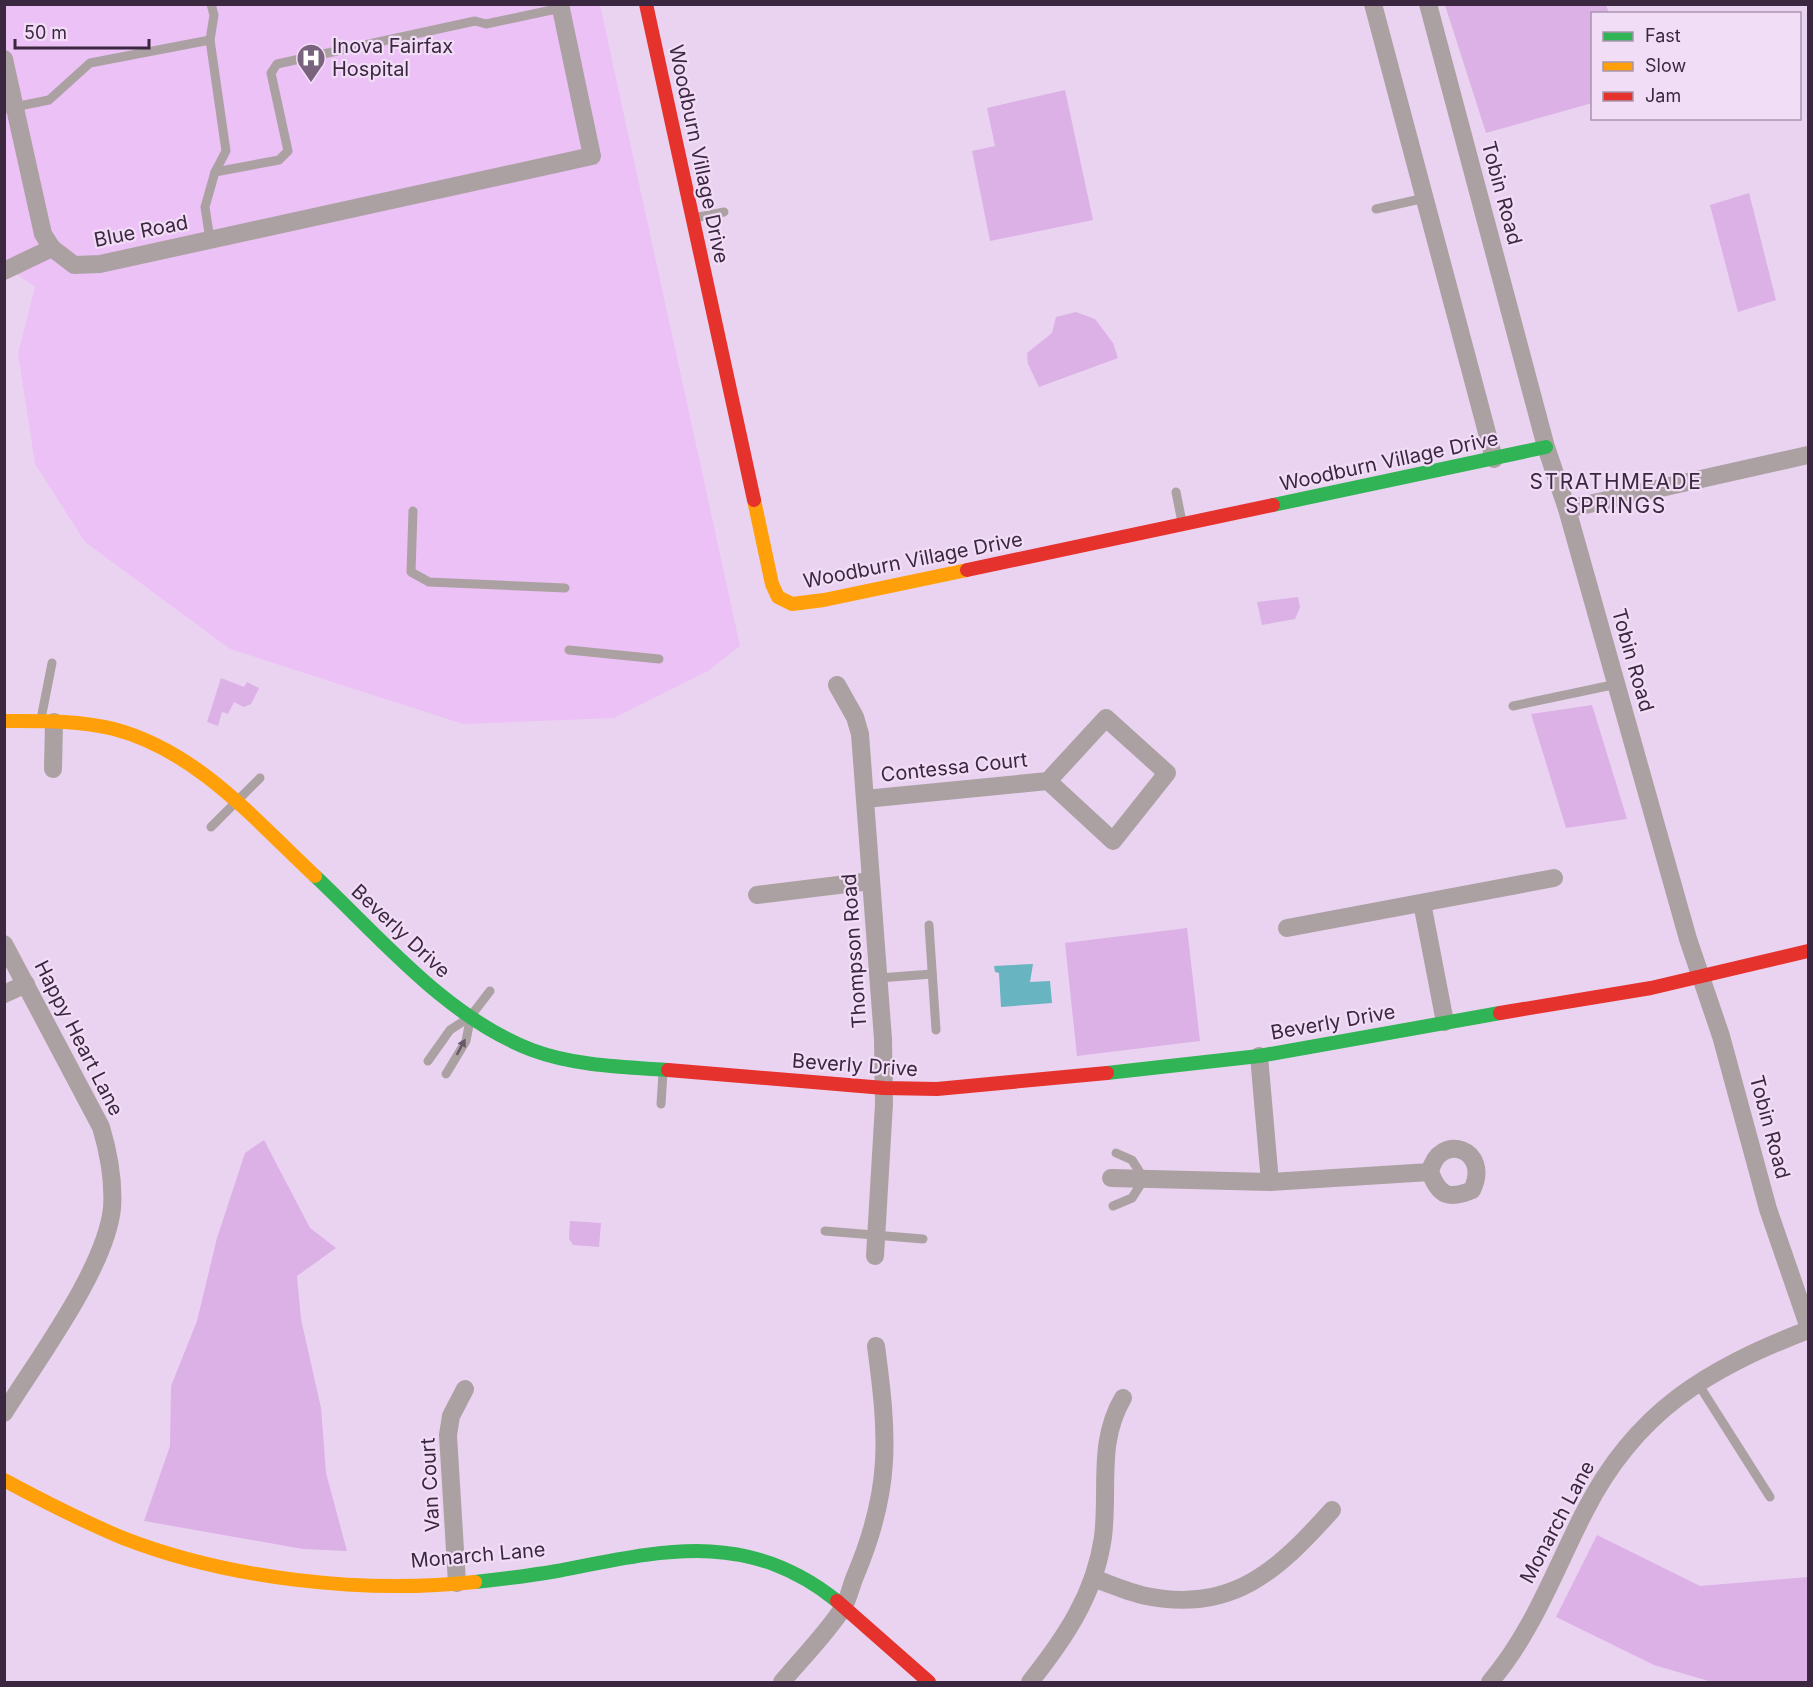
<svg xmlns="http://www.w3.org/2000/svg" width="1813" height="1687" font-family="Inter,sans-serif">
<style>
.built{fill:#ecc1f6}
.green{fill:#dbb1e6}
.water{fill:#68b4c0}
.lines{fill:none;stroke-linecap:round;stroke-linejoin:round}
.lane{stroke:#aca1a2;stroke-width:9}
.street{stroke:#aca1a2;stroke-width:18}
.fast{stroke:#30b455;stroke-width:14}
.slow{stroke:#ff9f0a;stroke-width:14}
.jam{stroke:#e5322d;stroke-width:14}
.oneway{fill:#695868}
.labels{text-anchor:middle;stroke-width:4.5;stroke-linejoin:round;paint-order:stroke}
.poi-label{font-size:20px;fill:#3c2741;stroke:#f2ddf7;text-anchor:start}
.street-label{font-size:20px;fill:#3c2741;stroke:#f2ddf7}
.neighbourhood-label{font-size:21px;letter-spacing:1.5px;fill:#3c2741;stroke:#f2ddf7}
</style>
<rect width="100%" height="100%" fill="#ead3f0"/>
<path class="built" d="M5 5H600L740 646 708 671 614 718 463 724 230 649 85 542 35 464 18 353 35 287 5 266Z"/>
<g class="green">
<path d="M1445 5H1606L1609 13 1592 14V103L1486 133Z"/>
<path d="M1065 90 1093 220 990 241 972 151 995 146 987 108Z"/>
<path d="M1749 193 1776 300 1738 312 1710 205Z"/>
<path d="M1076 312 1095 319 1113 343 1118 358 1039 387 1028 364 1027 353 1052 333 1056 317Z"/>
<path d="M1298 597 1300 607 1295 619 1262 625 1257 602Z"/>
<path d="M221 678 244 687 247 682 259 688 251 704 244 707 234 702 228 714 222 712 218 726 207 722Z"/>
<path d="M1592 705 1627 819 1566 828 1531 714Z"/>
<path d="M1187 928 1200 1041 1077 1056 1065 943Z"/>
<path d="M264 1140 310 1228 336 1248 297 1276 301 1319 321 1408 326 1473 347 1551 303 1549 144 1521 170 1446 171 1386 197 1321 217 1238 245 1153Z"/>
<path d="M570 1221 601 1223 599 1247 573 1245 569 1239Z"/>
<path d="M1597 1535 1700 1586 1808 1577V1682H1712L1654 1665 1556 1617Z"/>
</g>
<path class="water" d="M1033 964 1030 982 1050 981 1052 1003 1001 1007 999 973 995 972 994 966Z"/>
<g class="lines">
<g class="lane">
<path d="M4 109 49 100 90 63 210 40"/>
<path d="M215 172 279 160 288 151 271 73 277 64 475 21 486 24 561 8"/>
<path d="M1376 209 1425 198"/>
<path d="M694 218 724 212"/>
<path d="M210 240 205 207 215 172 226 151 210 40 214 15 211 4"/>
<path d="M1176 492 1182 522"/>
<path d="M413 511 411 572 429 582 565 588"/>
<path d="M569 650 659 659"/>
<path d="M1513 706 1617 684"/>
<path d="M41 719 52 663"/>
<path d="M211 827 260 778"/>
<path d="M929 925 936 1030"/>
<path d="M879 978 932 974"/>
<path d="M428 1061 450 1030 470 1017 490 991"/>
<path d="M446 1074 466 1041 470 1020"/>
<path d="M661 1104 663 1073"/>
<path d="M1113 1206 1132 1198 1144 1179 1132 1160 1116 1153"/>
<path d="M825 1231 923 1239"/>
<path d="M1697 1382 1770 1497"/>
</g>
<g class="street">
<path d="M1373 4 1494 459"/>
<path d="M1428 4 1546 447 1567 509 1688 939 1721 1036 1768 1209 1808 1325"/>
<path d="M4 59 43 234 52 248 74 265 100 264 592 156 560 4"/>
<path d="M4 271 52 248"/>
<path d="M1567 509 1808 455"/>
<path d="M837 685 855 717 860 734 883 1039 884 1104 875 1256"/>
<path d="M53 769 54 722"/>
<path d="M865 799 1048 781 1113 841 1167 773 1106 718 1048 781"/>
<path d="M757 895 871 881"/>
<path d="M1422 903 1445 1022"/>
<path d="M1287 928 1554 878"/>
<path d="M4 944 101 1127C109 1154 114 1180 112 1208 106 1268 37 1360 4 1413"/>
<path d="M4 994 26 984"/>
<path d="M1259 1056 1270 1182"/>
<path d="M1111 1178 1270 1182 1430 1172C1439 1196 1449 1200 1472 1190 1492 1149 1439 1131 1430 1172"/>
<path d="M1093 1578C1110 1584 1128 1592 1146 1596 1233 1614 1279 1569 1332 1510"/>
<path d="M457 1583 448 1435 451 1416 465 1389"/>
<path d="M782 1682C802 1658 826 1634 843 1608 849 1598 851 1585 856 1574 892 1488 888 1436 876 1346"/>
<path d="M1030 1682C1065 1638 1095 1594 1103 1537 1109 1488 1097 1442 1123 1398"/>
<path d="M1490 1682C1533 1632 1555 1569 1585 1511 1636 1411 1707 1369 1808 1330"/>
</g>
<g class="fast">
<path d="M1273 505 1546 447"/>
<path d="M315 876C381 938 446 1017 532 1050 575 1066 623 1067 668 1070"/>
<path d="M1107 1073 1259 1056 1500 1013"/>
<path d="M475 1582C502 1579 529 1576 557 1571 661 1551 746 1528 837 1601"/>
</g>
<g class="slow">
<path d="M754 500 772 584 778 597 792 604 824 600 967 570"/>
<path d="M4 721C40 721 78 720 114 729 197 751 254 819 315 876"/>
<path d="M4 1480C43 1501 82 1521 123 1538 228 1579 363 1594 475 1582"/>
</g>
<g class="jam">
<path d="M646 4 754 500"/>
<path d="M967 570 1273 505"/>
<path d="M1500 1013 1651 988 1808 951"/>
<path d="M668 1070 884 1088 937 1089 1107 1073"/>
<path d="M837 1601 929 1682"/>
</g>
</g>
<defs><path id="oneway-solid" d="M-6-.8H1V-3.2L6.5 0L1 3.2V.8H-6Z" transform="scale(1.5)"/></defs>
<use class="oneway" href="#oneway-solid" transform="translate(461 1047) rotate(-62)"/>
<defs>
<g id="hospital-pin" transform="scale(1.5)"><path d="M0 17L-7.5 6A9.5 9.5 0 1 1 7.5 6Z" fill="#79637e" stroke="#f2ddf7"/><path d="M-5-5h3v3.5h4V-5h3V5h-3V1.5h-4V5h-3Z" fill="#fff"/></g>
</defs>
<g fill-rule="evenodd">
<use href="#hospital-pin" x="311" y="58"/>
</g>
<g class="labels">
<g class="poi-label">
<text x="332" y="53">Inova Fairfax<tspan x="332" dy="23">Hospital</tspan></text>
</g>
<g class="street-label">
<text transform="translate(699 154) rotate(78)" y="7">Woodburn Village Drive</text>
<text transform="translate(1502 193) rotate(75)" y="7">Tobin Road</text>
<text transform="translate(141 231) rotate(-11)" y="7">Blue Road</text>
<text transform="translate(1389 461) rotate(-12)" y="7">Woodburn Village Drive</text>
<text transform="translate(913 560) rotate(-11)" y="7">Woodburn Village Drive</text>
<text transform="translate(1633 660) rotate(74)" y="7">Tobin Road</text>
<text transform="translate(954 767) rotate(-6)" y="7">Contessa Court</text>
<text transform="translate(401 931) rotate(43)" y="7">Beverly Drive</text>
<text transform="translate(854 951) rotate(-94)" y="7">Thompson Road</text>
<text transform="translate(1333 1022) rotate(-10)" y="7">Beverly Drive</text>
<text transform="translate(79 1038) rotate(63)" y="7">Happy Heart Lane</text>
<text transform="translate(855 1065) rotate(4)" y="7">Beverly Drive</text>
<text transform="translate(1770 1127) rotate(75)" y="7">Tobin Road</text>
<text transform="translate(430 1485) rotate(-93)" y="7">Van Court</text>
<text transform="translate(1557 1522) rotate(-62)" y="7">Monarch Lane</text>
<text transform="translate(478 1555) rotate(-5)" y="7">Monarch Lane</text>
</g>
<g class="neighbourhood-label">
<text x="1616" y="489">STRATHMEADE<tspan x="1616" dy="24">SPRINGS</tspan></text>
</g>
</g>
<rect width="1813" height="1687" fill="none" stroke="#3c2741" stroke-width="12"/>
<rect x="1591" y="12" width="210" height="108" fill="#f2ddf7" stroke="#a994ae" stroke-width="1.5"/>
<rect x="1603" y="32" width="30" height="9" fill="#30b455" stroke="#a994ae" stroke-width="1.5"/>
<text x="1645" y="42" font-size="18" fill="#3c2741">Fast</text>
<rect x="1603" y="62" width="30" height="9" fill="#ff9f0a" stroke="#a994ae" stroke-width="1.5"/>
<text x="1645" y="72" font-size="18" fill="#3c2741">Slow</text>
<rect x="1603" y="92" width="30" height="9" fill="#e5322d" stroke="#a994ae" stroke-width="1.5"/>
<text x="1645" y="102" font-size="18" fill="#3c2741">Jam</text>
<path d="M15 39v9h134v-9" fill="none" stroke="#3c2741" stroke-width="3"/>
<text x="24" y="39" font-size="18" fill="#3c2741" stroke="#f2ddf7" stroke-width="4.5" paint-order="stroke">50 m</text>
</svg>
